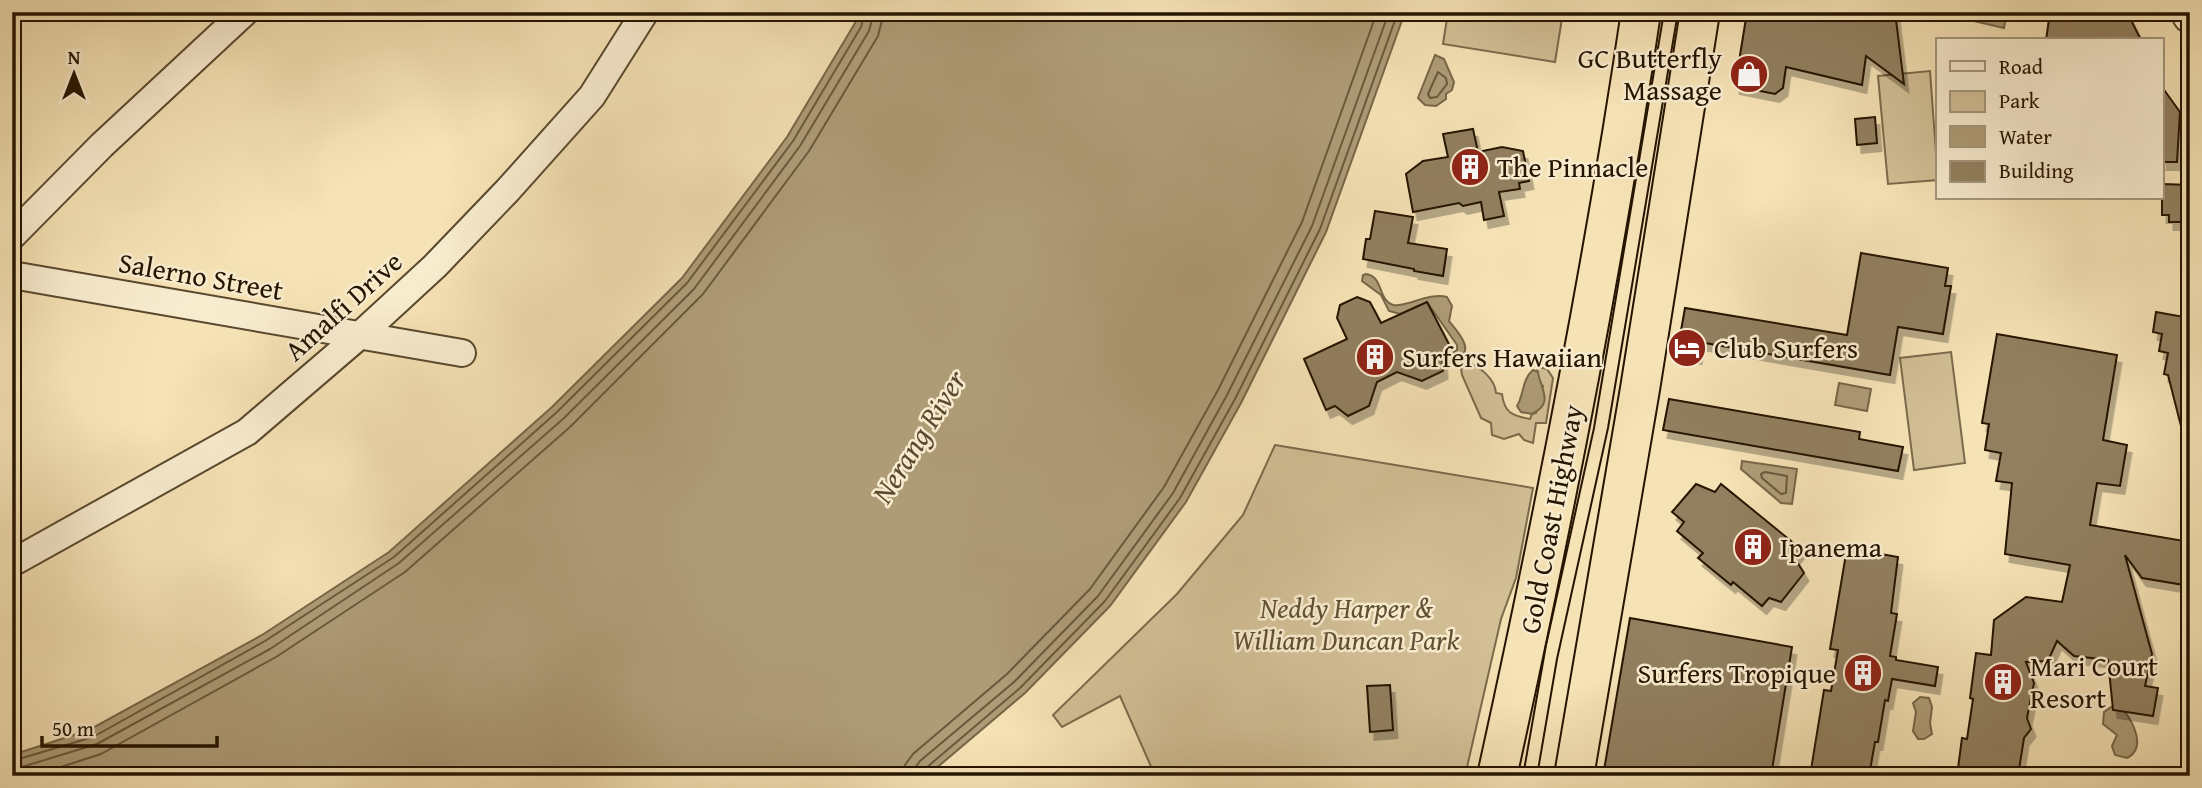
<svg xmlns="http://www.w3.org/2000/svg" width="2202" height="788" font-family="'Gentium Book Plus',serif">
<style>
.green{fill:#d2bf96;stroke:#7c6a4b;stroke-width:2}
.water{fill:#ae9c77;stroke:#776647;stroke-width:2}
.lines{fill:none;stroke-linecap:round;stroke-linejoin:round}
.shore{stroke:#6a583c;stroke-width:2}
.building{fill:#917f5e;stroke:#251400;stroke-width:2;filter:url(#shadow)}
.minor-casing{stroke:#59482d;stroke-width:30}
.tertiary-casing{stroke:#59482d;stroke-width:37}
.trunk-casing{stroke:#251400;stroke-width:42}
.minor{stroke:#f8eccf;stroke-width:26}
.tertiary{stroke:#f8eccf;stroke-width:33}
.trunk{stroke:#f5e2b5;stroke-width:38}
.tram{stroke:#251400;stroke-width:2}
.labels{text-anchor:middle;stroke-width:5;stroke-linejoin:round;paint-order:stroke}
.poi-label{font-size:28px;fill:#251400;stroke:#f8eccf;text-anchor:start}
.street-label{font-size:28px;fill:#251400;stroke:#f8eccf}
.park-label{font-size:28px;font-style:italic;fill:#625034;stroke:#f8eccf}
.water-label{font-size:30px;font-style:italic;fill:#5c4a30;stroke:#f8eccf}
</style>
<defs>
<filter id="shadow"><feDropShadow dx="4.5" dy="8" stdDeviation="0" flood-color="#0004"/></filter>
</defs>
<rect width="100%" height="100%" fill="#f5e2b5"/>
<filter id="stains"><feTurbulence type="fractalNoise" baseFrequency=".00286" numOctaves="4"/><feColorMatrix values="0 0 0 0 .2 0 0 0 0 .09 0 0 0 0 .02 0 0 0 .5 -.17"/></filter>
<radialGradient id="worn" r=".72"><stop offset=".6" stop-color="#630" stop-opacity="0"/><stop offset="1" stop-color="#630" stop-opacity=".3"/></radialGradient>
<g class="green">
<path d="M1448 12H1563L1555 62 1443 44Z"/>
<path d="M1930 71 1938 180 1888 184 1878 76Z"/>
<path d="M1951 352 1965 463 1914 470 1900 358Z"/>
<path d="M1467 363C1480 366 1495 379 1496 393L1502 394C1504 413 1513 416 1530 419L1532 414 1536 413 1543 386C1539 383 1536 371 1538 367L1547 369 1553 378 1546 423H1536L1533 443 1524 440 1519 434 1504 439 1492 435 1491 423 1481 418 1462 375 1461 369Z"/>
<path d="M1275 445 1533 488 1516 578 1501 619 1465 776H1148L1153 771 1120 696 1062 727 1053 715 1177 594 1243 515Z"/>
</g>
<g class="water">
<path d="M859 12H1405L1326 232 1241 403 1186 502 1110 606 1025 693 927 776H12V755L89 730 262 635 389 552 552 407 682 278 787 137 855 23Z"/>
<path d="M1954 12H2007L2004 28 1974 21Z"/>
<path d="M1435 55 1444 59 1454 82 1452 90 1446 94V99L1436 106 1425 105 1418 98Z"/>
<path d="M1366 274C1384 277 1377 299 1393 305 1405 308 1429 292 1447 297L1452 306 1449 321C1454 328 1474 348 1461 356 1456 360 1452 360 1447 365L1443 363 1444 358 1457 350V345L1427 302 1400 314 1389 311 1381 295 1362 281 1363 275Z"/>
<path d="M1533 370 1538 372C1540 388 1555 403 1532 414L1521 412 1517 406C1524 395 1522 379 1533 370Z"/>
<path d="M1839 383 1871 389 1867 411 1835 405Z"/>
<path d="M1742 461 1797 469 1792 504 1781 503 1741 469Z"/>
<path d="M1920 697 1929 698 1932 707 1930 723 1932 734 1924 739H1918L1913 731 1916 712 1913 703Z"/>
<path d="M2111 707 2123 709C2133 722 2147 748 2127 758L2115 755 2112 746 2117 735 2103 724 2104 712Z"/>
</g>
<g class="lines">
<g class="shore">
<path d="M1438 72 1446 78 1447 84 1437 97 1430 98 1428 94Z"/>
<path d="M1765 472 1787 476 1786 493 1781 494 1762 478 1761 474Z"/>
<path d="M12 761 93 737 265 641 394 557 557 412 687 283 793 141 861 27 865 12"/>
<path d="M12 770 97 744 270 649 399 563 563 419 694 289 800 146 869 31 874 12"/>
<path d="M33 776 101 754 276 657 405 572 570 427 703 294 809 151 878 36 884 12"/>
<path d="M904 776 905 765 913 754 1007 674 1090 589 1164 487 1218 390 1302 222 1377 12"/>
<path d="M915 776V768L920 761 1014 682 1098 596 1173 493 1227 395 1312 226 1389 12"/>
<path d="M923 776 926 768 1020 688 1105 601 1180 498 1235 399 1320 229 1398 12"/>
</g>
</g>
<g class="building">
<path d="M1747 12H1895L1904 84 1866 56 1862 85 1786 67 1783 88 1775 94 1735 86Z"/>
<path d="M2050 12H2127L2141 40H2046Z"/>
<path d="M2162 87 2180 112 2177 162H2162Z"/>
<path d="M1875 117 1877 143 1857 145 1855 119Z"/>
<path d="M1473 129 1478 152 1502 147 1523 151 1529 181 1519 183 1520 189 1499 192 1504 216 1484 220 1481 202 1463 206 1459 203 1413 212 1406 174 1423 161 1448 157 1443 134Z"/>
<path d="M2162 184 2190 185V222H2169V215H2162Z"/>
<path d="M1375 211 1413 217 1408 243 1447 249 1443 276 1414 271V269L1363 259 1366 239H1370Z"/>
<path d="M1861 253 1948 268 1945 286H1951L1943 334 1898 327 1890 375 1699 342 1697 356 1677 353 1685 308 1847 335Z"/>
<path d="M1357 297 1370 302 1381 323 1427 302 1452 350 1442 355 1443 371 1422 381 1397 372 1377 382 1369 406 1348 416 1335 406 1326 410 1304 359 1347 339 1337 318 1340 305Z"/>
<path d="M2156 312 2190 318V433L2183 434 2168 375 2164 374 2168 353 2159 351 2162 334 2153 332Z"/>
<path d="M1997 334 2117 355 2103 440 2127 445 2120 486 2097 483 2090 525 2190 542V586L2142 578 2125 555 2152 654 2145 686 2158 688 2153 716 2113 710 2108 660 2074 656 2057 641 2048 661 2026 662 2034 683 2027 718 2031 729 2024 738 2018 776H1957L1962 738 1967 739 1973 699 1970 698 1976 653 1991 655 1994 620 2026 597 2062 602 2070 565 2005 554 2012 483 1996 481 2001 453 1985 450 1989 424 1982 423Z"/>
<path d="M1669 399 1860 432 1859 439 1903 447 1898 471 1663 430Z"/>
<path d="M1696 484 1715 492 1721 484 1801 549 1794 557 1804 573 1781 602 1769 598 1762 606 1733 582 1731 585 1698 558 1703 553 1677 531 1684 522 1672 512Z"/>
<path d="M1847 548 1898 557 1891 613 1897 614 1890 656 1896 657V660L1938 667 1935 686 1892 679 1888 701 1885 700 1878 742H1875L1869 776H1810L1824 690 1831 691 1838 650 1830 649Z"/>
<path d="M1630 618 1792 647 1771 776H1603Z"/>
<path d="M1390 685 1393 730 1370 732 1367 686Z"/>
</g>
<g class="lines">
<g class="minor-casing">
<g id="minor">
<path d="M12 236 102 145 245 12"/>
<path d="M12 275 462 353"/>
<path d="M12 563 247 432 359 336 435 266 507 191 592 96 645 12"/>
</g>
</g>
<g class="tertiary-casing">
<path id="tertiary" d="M2188 12 2190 16"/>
</g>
<g class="trunk-casing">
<g id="trunk">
<path d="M1497 776C1553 522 1603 269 1641 12"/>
<path d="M1574 776 1640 389 1700 12"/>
</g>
</g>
<use href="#minor" class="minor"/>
<use href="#tertiary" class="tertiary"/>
<use href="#trunk" class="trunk"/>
<g class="tram">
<path d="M1523 776 1546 645 1594 428 1664 12"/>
<path d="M1537 776 1557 659 1608 428 1678 12"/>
</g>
</g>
<defs>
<g id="shop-disc" transform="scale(2.0125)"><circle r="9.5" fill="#8f2418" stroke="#f8eccf"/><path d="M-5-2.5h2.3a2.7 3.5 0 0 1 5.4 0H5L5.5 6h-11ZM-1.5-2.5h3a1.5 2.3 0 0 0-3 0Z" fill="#fff"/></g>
<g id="building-disc" transform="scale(2.0125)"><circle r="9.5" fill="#8f2418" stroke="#f8eccf"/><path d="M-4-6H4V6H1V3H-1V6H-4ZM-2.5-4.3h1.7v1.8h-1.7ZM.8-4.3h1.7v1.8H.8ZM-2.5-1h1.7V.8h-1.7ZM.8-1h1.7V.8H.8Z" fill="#fff"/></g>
<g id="hotel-disc" transform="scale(2.0125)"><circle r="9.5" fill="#8f2418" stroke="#f8eccf"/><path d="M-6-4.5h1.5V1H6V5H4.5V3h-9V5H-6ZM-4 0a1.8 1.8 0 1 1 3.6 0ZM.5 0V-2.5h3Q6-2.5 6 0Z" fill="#fff"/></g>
</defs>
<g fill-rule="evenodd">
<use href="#shop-disc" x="1749" y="74"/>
<use href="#building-disc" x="1470" y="167"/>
<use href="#hotel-disc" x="1687" y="348"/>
<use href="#building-disc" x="1375" y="357"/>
<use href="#building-disc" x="1753" y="547"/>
<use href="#building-disc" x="1863" y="673"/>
<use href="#building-disc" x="2003" y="682"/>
</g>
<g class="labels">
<g class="poi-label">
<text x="1722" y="68" text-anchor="end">GC Butterfly<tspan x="1722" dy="32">Massage</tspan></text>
<text x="1497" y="177">The Pinnacle</text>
<text x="1714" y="358">Club Surfers</text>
<text x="1402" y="367">Surfers Hawaiian</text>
<text x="1780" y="557">Ipanema</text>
<text x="2030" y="676">Mari Court<tspan x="2030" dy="32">Resort</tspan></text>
<text x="1836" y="683" text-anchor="end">Surfers Tropique</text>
</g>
<g class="street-label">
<text transform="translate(201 276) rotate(10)" y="10">Salerno Street</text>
<text transform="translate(343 306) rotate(-42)" y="10">Amalfi Drive</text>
<text transform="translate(1551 519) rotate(-79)" y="10">Gold Coast Highway</text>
</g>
<g class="park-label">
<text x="1346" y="618">Neddy Harper &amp;<tspan x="1346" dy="32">William Duncan Park</tspan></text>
</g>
<g class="water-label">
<text transform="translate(919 437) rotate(-58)" y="10">Nerang River</text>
</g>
</g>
<rect width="2202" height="788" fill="none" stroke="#f5e2b5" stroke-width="42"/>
<rect x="14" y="14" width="2174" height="760" fill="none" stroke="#251400" stroke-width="3.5"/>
<rect x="21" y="21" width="2160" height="746" fill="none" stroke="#251400" stroke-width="2"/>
<rect x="1936" y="38" width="228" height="161" fill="#f8eccf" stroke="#a4967c" stroke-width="2"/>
<rect x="1950" y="61" width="35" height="10" fill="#f8eccf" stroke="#a4967c" stroke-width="2"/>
<text x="1999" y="74" font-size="21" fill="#251400">Road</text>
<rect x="1950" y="91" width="35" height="21" fill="#d2bf96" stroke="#a4967c" stroke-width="2"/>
<text x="1999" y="108" font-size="21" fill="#251400">Park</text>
<rect x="1950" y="126" width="35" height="21" fill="#ae9c77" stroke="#a4967c" stroke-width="2"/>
<text x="1999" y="144" font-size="21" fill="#251400">Water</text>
<rect x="1950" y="161" width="35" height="21" fill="#917f5e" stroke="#a4967c" stroke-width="2"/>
<text x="1999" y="178" font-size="21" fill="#251400">Building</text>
<g transform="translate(74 74)" stroke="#f8eccf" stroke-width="5" paint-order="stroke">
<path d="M0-5L12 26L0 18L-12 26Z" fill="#251400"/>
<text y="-10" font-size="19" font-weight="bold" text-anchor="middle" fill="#251400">N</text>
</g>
<path d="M42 736v10h175v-10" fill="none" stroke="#251400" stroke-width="3.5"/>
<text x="52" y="736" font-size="21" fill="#251400" stroke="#f8eccf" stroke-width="5" paint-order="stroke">50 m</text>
<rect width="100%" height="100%" filter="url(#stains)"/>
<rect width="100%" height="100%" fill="url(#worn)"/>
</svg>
